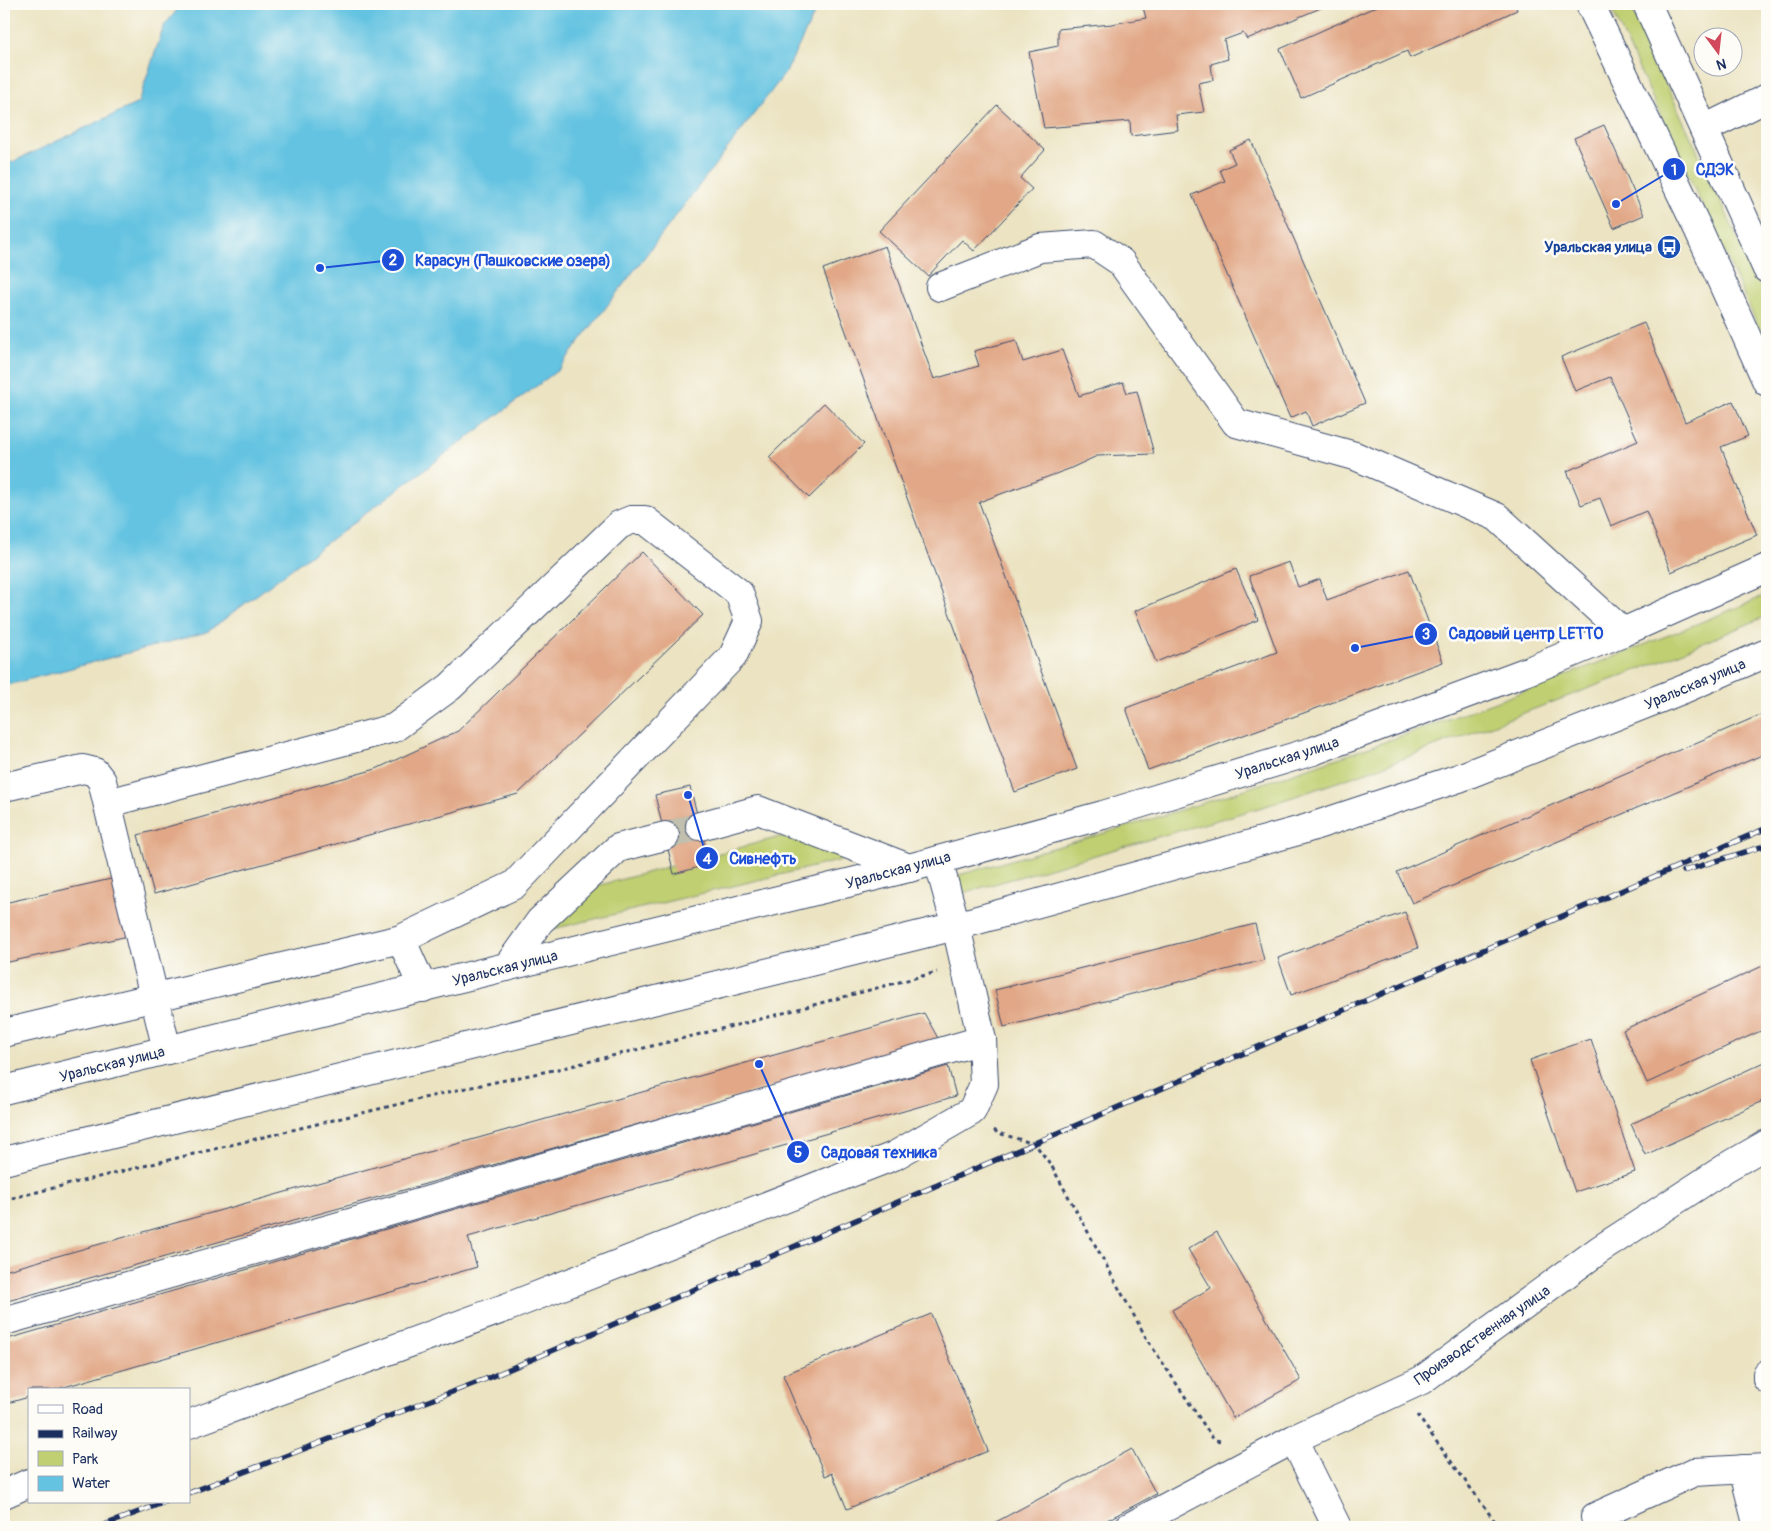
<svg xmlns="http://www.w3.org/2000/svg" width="1771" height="1531" font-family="Pangolin,sans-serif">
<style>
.green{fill:#c0cf71;stroke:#6e7f68}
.water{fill:#63c3e1;stroke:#3f79a0}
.building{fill:#e1a786}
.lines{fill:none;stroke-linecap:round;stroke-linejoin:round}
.minor-tunnel{stroke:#c1bfad;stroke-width:28;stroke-dasharray:28 14;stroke-linecap:butt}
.minor-casing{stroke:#3a4a6d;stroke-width:30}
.major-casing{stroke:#3a4a6d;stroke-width:30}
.path{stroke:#3a4a6d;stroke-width:3;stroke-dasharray:4 4;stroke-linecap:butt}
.minor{stroke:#fff;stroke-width:28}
.major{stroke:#fff;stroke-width:28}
.rail-casing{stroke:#1b2f5e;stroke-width:5.5}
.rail{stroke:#fdfcf7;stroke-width:4;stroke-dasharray:11;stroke-linecap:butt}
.labels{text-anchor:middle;stroke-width:5;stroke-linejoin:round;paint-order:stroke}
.transit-label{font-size:15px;font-weight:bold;fill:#164399;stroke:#fdfcf7;text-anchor:end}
.street-label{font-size:15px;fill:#1b2f5e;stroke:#fdfcf7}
.leader{fill:none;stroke:#1d4ed8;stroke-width:2}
.callout-dot{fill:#1d4ed8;stroke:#fdfcf7;stroke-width:2}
.mark-label{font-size:15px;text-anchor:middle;font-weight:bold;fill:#fff}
.callout-label{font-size:16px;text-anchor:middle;font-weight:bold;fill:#1d4ed8;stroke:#fdfcf7;stroke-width:5;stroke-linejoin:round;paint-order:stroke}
</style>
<rect width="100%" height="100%" fill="#fdfcf7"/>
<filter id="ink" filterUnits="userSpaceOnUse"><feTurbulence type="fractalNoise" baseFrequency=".02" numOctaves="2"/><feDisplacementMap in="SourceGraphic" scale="10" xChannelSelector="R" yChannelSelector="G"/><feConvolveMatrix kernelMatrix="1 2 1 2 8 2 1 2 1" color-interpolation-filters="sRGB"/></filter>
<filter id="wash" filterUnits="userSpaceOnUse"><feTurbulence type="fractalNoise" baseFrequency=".0096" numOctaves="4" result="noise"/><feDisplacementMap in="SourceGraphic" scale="20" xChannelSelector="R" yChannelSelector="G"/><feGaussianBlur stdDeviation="1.12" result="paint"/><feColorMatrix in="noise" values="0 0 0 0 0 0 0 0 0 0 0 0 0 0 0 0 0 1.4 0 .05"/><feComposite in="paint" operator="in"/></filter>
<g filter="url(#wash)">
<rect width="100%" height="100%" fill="#ebe3c1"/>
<g class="green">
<path d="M1609 4H1629L1767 301V335L1758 326Z"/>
<path d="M1767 595V616L1653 664 1376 769 1266 806 956 895 952 877C1041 851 1130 827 1218 798 1404 738 1587 670 1767 595Z"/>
<path d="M787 835 840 854 842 860 553 929 551 923 593 887Z"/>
</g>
<path class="water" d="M182 4H819L786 72 558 370 207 632 4 686V166L138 103 164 26Z"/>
<g id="blocks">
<g class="building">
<path d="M1142 4H1330L1247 39 1243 33 1224 40 1228 59 1211 64 1213 80 1198 83 1204 112 1176 115 1178 130 1131 136 1130 121 1044 128 1029 52 1058 46V29L1112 24 1146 18Z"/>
<path d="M1382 4H1515L1517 10 1410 58 1407 51 1301 98 1280 49Z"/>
<path d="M997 105 1045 150 1020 178 1032 189 974 251 962 240 928 276 879 231Z"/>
<path d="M1604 125 1644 215 1614 228 1574 138Z"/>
<path d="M1251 140 1365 403 1312 426 1306 411 1290 418 1192 195 1225 181 1220 170 1235 163 1229 150Z"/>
<path d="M885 246 934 379 979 366 974 351 1016 340 1023 362 1062 350 1079 396 1123 382 1127 393 1137 391 1154 454 1097 456 1069 469 979 502 1077 769 1015 792 823 269Z"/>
<path d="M1644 323 1685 422 1733 401 1748 436 1721 447 1757 535 1671 572 1646 511 1611 526 1600 498 1581 505 1567 471 1638 441 1610 377 1575 391 1561 357Z"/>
<path d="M824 403 864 444 809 498 769 457Z"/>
<path d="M642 552 703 615 518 794 154 894 138 835 376 769 458 731Z"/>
<path d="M1289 562 1298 587 1320 579 1327 600 1409 570 1443 662 1148 770 1126 708 1277 652 1249 576Z"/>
<path d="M1236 569 1258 620 1156 662 1135 611Z"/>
<path d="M1767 712V753L1412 903 1397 872Z"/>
<path d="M690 787 710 864 674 874 655 795Z"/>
<path d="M120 877 133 935 4 963V903Z"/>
<path d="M1405 912 1418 948 1291 995 1278 958Z"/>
<path d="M1255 924 1264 960 1004 1027 995 990Z"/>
<path d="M1767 964V1028L1647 1083 1623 1030Z"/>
<path d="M924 1013 939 1040 4 1302V1271Z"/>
<path d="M1591 1039 1635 1172 1575 1192 1530 1060Z"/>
<path d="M1767 1061V1099L1645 1155 1631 1124Z"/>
<path d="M948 1066 956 1096 468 1237 477 1267 54 1390H29V1397L4 1404V1340Z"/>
<path d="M1217 1232 1301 1380 1233 1418 1172 1310 1211 1288 1188 1249Z"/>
<path d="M931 1314 988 1451 847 1509 832 1473 825 1476 783 1375Z"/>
<path d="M1132 1449 1156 1494 1094 1527H996L994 1523Z"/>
</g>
</g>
</g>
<g filter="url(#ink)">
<use href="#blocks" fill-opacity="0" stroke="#3a4a6d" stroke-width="1"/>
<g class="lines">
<path class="minor-tunnel" d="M665 836 700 826"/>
<g class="minor-casing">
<g id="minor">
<path d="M1704 129 1767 98"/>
<path d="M940 287 1040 248 1094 244 1121 262 1236 423 1355 456 1497 517 1623 632"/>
<path d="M4 787 83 769 95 772 102 781 167 1050"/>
<path d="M108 803 394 728 450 687 619 525 631 520H645L739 593 749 621 733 656 514 885 401 939"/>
<path d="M700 826 758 810 909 868"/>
<path d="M507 967 540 921 618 848 665 836"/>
<path d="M4 1033 401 939 423 988"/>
<path d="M4 1321 350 1223 982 1040"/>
<path d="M1767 1374V1379"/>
<path d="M189 1424 513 1305 894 1156 972 1111 984 1084 982 1040 956 926 938 860"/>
<path d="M1294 1439 1337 1527"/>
<path d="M1743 1469 1758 1527"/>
<path d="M4 1494 29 1483"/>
<path d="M1129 1527 1294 1439 1422 1380 1599 1250 1727 1167 1767 1144"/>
<path d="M1598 1527 1595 1517 1694 1472 1767 1468"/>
</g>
</g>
<g class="major-casing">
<g id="major">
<path d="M1590 4 1699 231 1767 382"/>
<path d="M1647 4 1767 269"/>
<path d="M4 1090 909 868 1103 815 1313 751 1533 669 1623 632 1767 568"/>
<path d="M4 1161 956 926 1305 829 1459 778 1684 689 1767 653"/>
</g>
</g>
<g class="path">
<path d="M994 1130 998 1133 1035 1144 1051 1165 1148 1341 1214 1440 1222 1441"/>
<path d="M4 1200 457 1090 563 1068 757 1020 937 972"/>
<path d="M1417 1415 1499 1527"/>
</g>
<use href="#minor" class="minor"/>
<use href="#major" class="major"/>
<g class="rail-casing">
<g id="rail">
<path d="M1684 871 1767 845"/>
<path d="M189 1493 491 1377 1767 828"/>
<path d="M99 1527 165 1502"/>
</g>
</g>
<use href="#rail" class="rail"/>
</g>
</g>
<defs>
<g id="bus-disc" transform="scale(1.25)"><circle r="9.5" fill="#1a4fb4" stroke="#fdfcf7"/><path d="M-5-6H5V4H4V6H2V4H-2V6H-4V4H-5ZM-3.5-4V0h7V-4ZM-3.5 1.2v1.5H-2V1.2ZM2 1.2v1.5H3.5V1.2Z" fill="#fff"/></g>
</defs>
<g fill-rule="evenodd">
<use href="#bus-disc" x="1669" y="247"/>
</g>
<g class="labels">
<g class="transit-label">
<text x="1652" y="252">Уральская улица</text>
</g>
<g class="street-label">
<text transform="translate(1695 684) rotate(-23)" y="5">Уральская улица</text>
<text transform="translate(1287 758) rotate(-18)" y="5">Уральская улица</text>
<text transform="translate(898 870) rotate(-15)" y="5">Уральская улица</text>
<text transform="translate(505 968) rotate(-14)" y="5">Уральская улица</text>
<text transform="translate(112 1064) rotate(-14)" y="5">Уральская улица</text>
<text transform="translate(1482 1335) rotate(-35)" y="5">Производственная улица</text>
</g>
</g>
<path class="leader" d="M1616 204L1674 169M320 268L393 260M1355 648L1426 634M688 795L707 858M759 1064L798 1152"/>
<g class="callout-dot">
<circle cx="1616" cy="204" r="5"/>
<circle cx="320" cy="268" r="5"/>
<circle cx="1355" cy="648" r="5"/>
<circle cx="688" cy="795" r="5"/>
<circle cx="759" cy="1064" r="5"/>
<circle cx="1674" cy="169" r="12"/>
<circle cx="393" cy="260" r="12"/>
<circle cx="1426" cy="634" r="12"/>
<circle cx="707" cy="858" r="12"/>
<circle cx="798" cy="1152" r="12"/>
</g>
<g class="mark-label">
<text x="1674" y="175">1</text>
<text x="393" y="265">2</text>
<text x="1426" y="639">3</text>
<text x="707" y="864">4</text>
<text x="798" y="1157">5</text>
</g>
<g class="callout-label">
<text x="1715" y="175">СДЭК</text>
<text x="513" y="266">Карасун (Пашковские озера)</text>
<text x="1526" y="639">Садовый центр LETTO</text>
<text x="763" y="864">Сивнефть</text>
<text x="879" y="1158">Садовая техника</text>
</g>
<rect width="1771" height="1531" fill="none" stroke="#fdfcf7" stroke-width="20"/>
<rect x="28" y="1388" width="162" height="115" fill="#fdfcf7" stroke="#a3aaba"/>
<rect x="38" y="1405" width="25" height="8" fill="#ffffff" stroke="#a3aaba"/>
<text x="72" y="1414" font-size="15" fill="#1b2f5e">Road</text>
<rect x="38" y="1430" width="25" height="8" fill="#1b2f5e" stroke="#a3aaba"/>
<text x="72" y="1438" font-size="15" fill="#1b2f5e">Railway</text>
<rect x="38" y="1451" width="25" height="15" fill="#c0cf71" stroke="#a3aaba"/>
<text x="72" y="1464" font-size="15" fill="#1b2f5e">Park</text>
<rect x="38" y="1476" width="25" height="15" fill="#63c3e1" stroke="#a3aaba"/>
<text x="72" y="1488" font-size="15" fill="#1b2f5e">Water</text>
<g transform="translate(1718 52) rotate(165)"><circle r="24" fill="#fdfcf7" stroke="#a3aaba"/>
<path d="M0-4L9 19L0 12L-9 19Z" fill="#d1495b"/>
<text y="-8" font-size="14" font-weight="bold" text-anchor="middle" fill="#1b2f5e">N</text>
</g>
</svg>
